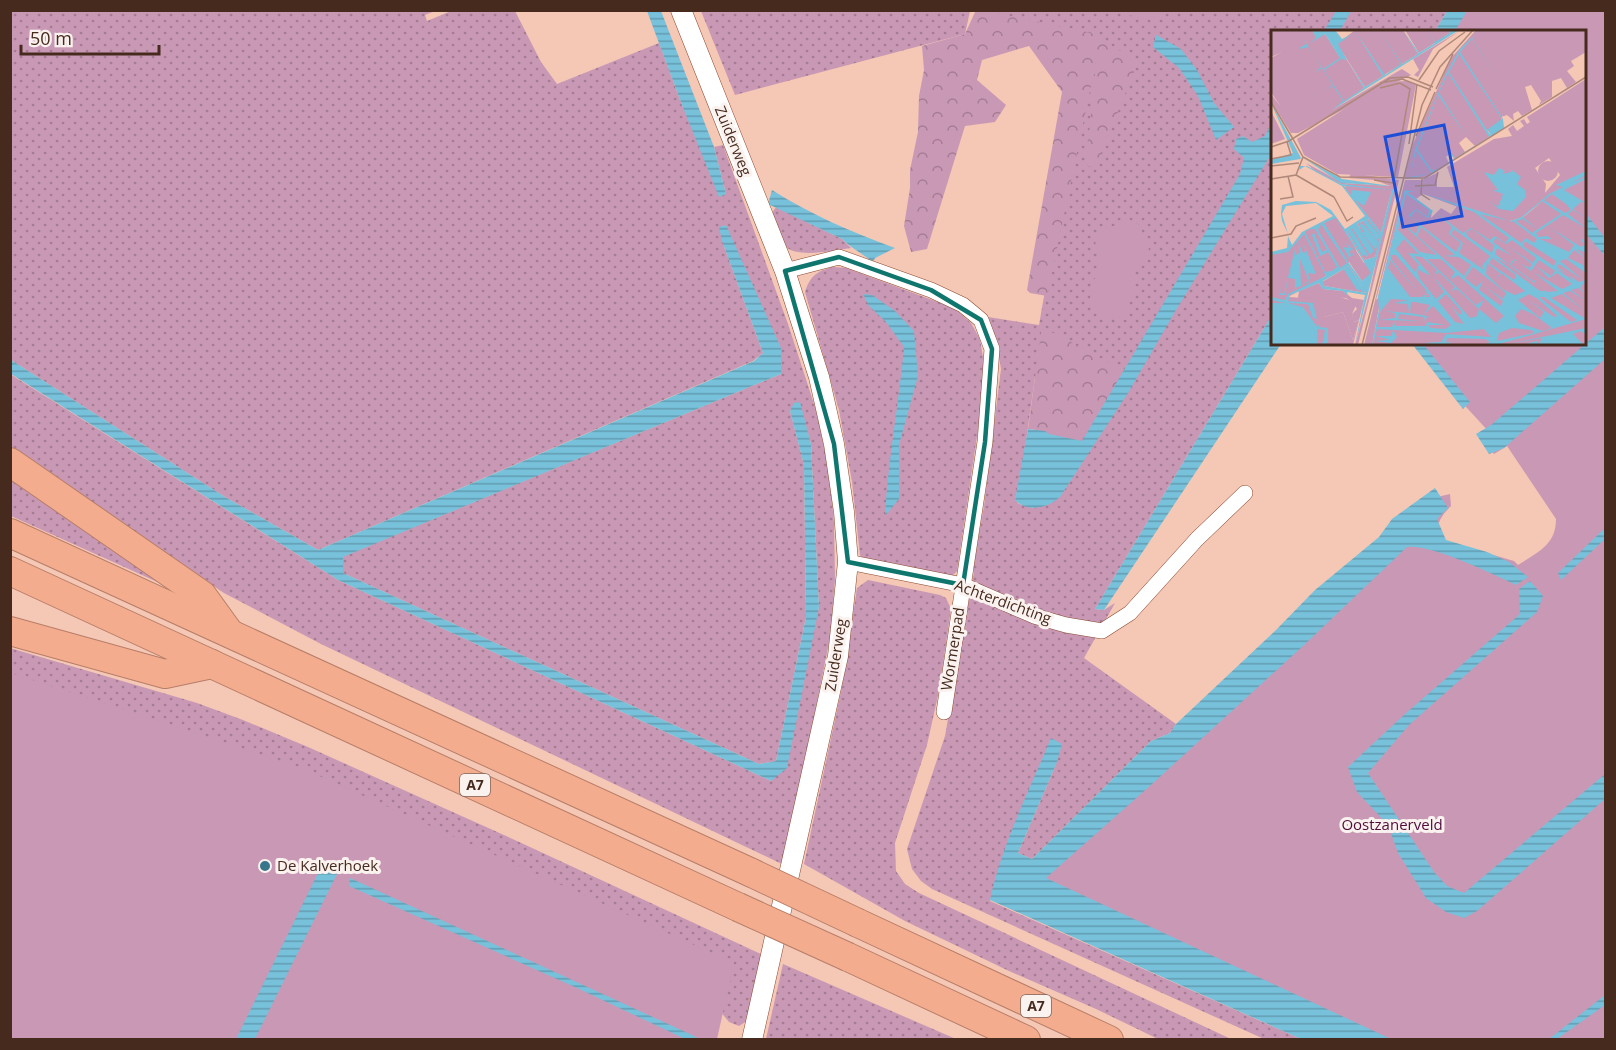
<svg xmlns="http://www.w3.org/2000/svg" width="1616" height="1050" font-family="'Open Sans',sans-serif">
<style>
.grass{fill:url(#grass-dots);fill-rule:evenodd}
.forest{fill:url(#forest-crowns)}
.green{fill:#c998b5}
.water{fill:url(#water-rules)}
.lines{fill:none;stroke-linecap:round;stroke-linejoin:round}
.minor-casing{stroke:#89482d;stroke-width:16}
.tertiary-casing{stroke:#89482d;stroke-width:21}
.motorway-casing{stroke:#b77e67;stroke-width:30}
.minor{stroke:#fff;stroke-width:15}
.tertiary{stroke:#fff;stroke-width:20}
.motorway{stroke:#f4ac8f;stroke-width:28}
.motorway-bridge-casing{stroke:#b77e67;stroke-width:30;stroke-linecap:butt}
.motorway-bridge{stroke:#f4ac8f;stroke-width:28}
.marked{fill:none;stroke:#0f766e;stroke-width:4.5;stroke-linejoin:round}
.poi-dot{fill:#37768b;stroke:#faf2ef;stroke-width:2}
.labels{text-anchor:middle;stroke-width:6;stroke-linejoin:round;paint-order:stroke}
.shield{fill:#faf2ef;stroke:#7d665d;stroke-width:1.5}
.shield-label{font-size:14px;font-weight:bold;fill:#472a1e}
.street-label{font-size:15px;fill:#472a1e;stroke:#faf2ef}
.park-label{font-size:15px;fill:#500c3c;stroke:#faf2ef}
.poi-label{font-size:15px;fill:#472a1e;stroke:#faf2ef;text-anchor:start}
.inset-river{fill:none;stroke:#77c1db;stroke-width:3}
.inset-road{fill:none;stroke:#af8879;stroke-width:1.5}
.view{fill:#1d4ed8;fill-opacity:0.15;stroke:#1d4ed8;stroke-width:3}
.inset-edge{fill:none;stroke:#472a1e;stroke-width:3}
</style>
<defs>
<pattern id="grass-dots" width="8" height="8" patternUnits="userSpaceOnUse" patternTransform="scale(1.5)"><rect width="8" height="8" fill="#c998b5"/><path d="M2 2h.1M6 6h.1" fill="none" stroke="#a57c93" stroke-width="1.8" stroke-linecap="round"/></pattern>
<pattern id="forest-crowns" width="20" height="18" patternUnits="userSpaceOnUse" patternTransform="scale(1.5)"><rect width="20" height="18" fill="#c998b5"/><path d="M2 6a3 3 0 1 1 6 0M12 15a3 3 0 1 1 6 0" fill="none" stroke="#a57c93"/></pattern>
<pattern id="water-rules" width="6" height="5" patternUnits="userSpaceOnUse" patternTransform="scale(1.5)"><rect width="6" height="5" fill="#77c1db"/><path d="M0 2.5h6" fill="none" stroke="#639db1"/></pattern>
</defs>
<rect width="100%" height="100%" fill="#f5c7b5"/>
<g class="grass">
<path d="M11 11H435L425 15 427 21 451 11H515L541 62 557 84 659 43 682 105 726 194 714 147 723 145 788 324 816 410 829 469 834 522 835 580 830 638 784 865 321 644 224 593 11 451 10 374 338 580 771 781 819 607 811 444 799 403 790 411 804 465 806 617 776 761 759 764 343 573 342 557 781 374 722 241 763 353 753 361 318 550 225 497 11 360Z"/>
<path d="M701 11H970L965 34 735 95Z"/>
<path d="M979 11H1447L1435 31 1272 32V315L1095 609 1104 610 1115 603 1084 658 1176 724 1170 733 1151 741 1032 859 1018 853 1057 762 990 901 1301 1039H1264L932 889 921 881 912 869 907 849 945 736 974 572V562L984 506 1001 369 996 339 987 322 988 317 1039 325 1089 39ZM1035 377 1034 508 1019 504 1015 500 1022 470Z"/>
<path d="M776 207 842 239 851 248C835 250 797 259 785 246 779 239 775 224 770 216Z"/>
<path d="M833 267 846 268 954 308 971 323 980 339 986 376 957 571 950 578 866 562 860 555 852 482 839 410 805 292C810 276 817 271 833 267Z"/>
<path d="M11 474 193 598 11 516Z"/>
<path d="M868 580 940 595 946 598 951 609 939 691 927 745 895 843 896 871 905 884 919 893 1231 1039H1158L1096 1009 1009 971 905 921 804 864 842 687 857 588Z"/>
<path d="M10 648 197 703 243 720 308 747 517 841 763 955 747 1021 739 1026 729 1022 720 1011 11 716Z"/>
<path d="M783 964 956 1039H766Z"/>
</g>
<g class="forest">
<path d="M976 10 985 11 1092 33 1138 62 1095 169 1086 165 1096 62 1047 296 1030 293 1027 290 1062 92 1029 46 982 60 977 80 1006 105 995 122 965 126 927 249 911 252 904 226 910 188V170L918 132 919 96 924 70 922 46 965 34Z"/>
<path d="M1114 11H1168C1153 25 1131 15 1114 11Z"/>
<path d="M1042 326 1133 376 1093 444 1049 434 1045 431 1028 429Z"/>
</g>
<g class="green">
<path d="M1456 11H1605V1039H1307L1035 915V861L1437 497 1450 494 1451 506C1440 517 1436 524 1438 539L1514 561 1518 565C1538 552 1556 545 1556 519L1507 446 1494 454 1483 439 1490 433 1445 384 1418 344H1584V32L1444 31Z"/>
<path d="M1121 223 1138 224 1149 245 1148 260 1133 274V297L1123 316 1107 319 1090 304 1091 283 1096 277 1098 259 1095 240 1106 229Z"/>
<path d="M11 673 304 769 734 963 717 1039 11 1040Z"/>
</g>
<g class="water">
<path d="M647 11H661L714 147 726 194 719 197 682 105Z"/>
<path d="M1336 11H1351L1340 31H1324Z"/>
<path d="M1447 11H1467L1455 31H1435Z"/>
<path d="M1156 35 1181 49 1197 70 1214 103 1234 127 1216 140 1198 96 1179 68 1153 47Z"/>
<path d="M1272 122V153L1176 310 1128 393 1060 497C1048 508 1028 513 1015 500L1028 429 1045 431 1049 434 1082 441 1240 174 1244 158 1234 149 1236 139 1243 136 1252 142 1265 136Z"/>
<path d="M772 190C811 215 852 232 895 248L875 258 873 262C863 254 851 248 842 239L768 204Z"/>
<path d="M1584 211 1605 238V256L1585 233Z"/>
<path d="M726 225 781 348V374L343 557V573L759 764 776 761 806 617 804 465 790 411 794 403 800 402 811 444 819 607 787 768 771 781 338 580 11 374V360L225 497 318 550 754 361 763 353 722 241 719 227Z"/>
<path d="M863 294 872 295 895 311 914 331 918 376 899 445V499L885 516C888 459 899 404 904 347L886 322 869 306Z"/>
<path d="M1272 315V344H1281L1104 610 1095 609Z"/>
<path d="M1605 327V359L1504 448 1489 454 1476 434 1491 425Z"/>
<path d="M1412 344H1423L1470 402 1463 409Z"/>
<path d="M1435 488 1448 508 1437 519 1446 540 1487 552 1509 562 1528 577 1516 585C1492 574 1432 544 1407 547L1303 646 1151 785 1046 878 1391 1039H1301L990 900C1002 844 1029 791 1051 738L1062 744 1057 762 1018 853 1032 859 1151 741 1170 733 1176 724 1276 630 1315 590 1379 537 1392 519Z"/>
<path d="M1605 528V539L1561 580 1558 573Z"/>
<path d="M1530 581 1543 596 1537 612 1409 725 1368 773 1434 872 1447 886 1464 893 1605 774V799L1477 911 1464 918 1446 912 1426 898 1398 853 1388 825 1357 792 1348 767 1405 714 1520 614 1519 589Z"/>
<path d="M322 865 338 872 255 1039H236Z"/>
<path d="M350 878 692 1035 699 1039H685L577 988 349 886Z"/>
<path d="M1605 995V1005L1557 1039H1549Z"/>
</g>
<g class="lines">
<g class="minor-casing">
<g id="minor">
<path d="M785 271 839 257 931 290 963 305 981 320 992 349 985 442 944 712"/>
<path d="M848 562 963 585 1034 616 1066 625 1102 631 1130 613 1197 539 1245 493"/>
</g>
</g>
<g class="tertiary-casing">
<path id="tertiary" d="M681 10 785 271 819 377 834 444 844 512 848 562 838 656 752 1040"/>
</g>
<g class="motorway-casing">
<g id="motorway">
<path d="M10 462 202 595 228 631"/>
<path d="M10 533 752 873"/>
<path d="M10 571 738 907"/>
<path d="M10 631 165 674 212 664"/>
<path d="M858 923 1109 1040"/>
<path d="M848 957 1026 1040"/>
</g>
</g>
<use href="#minor" class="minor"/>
<use href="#tertiary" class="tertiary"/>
<use href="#motorway" class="motorway"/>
<g class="motorway-bridge-casing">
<g id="motorway-bridge">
<path d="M752 873 858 923"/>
<path d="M738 907 848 957"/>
</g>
</g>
<use href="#motorway-bridge" class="motorway-bridge"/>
</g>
<path class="marked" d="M839 257 931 290 981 320 992 349 985 442 963 585 848 562 834 444 785 271Z"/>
<circle class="poi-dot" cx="265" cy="866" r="6"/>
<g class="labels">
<g class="shield">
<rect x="460" y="774" width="30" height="22" rx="4.5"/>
<rect x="1021" y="995" width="30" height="22" rx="4.5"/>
</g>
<g class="shield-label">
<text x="475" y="790">A7</text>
<text x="1036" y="1011">A7</text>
</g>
<g class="street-label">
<text transform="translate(733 141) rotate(68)" y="5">Zuiderweg</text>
<text transform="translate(1003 602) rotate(20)" y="5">Achterdichting</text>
<text transform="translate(953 649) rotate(-81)" y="5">Wormerpad</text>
<text transform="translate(836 655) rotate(-81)" y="5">Zuiderweg</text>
</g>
<g class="park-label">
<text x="1392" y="830">Oostzanerveld</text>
</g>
<g class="poi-label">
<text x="277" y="871">De Kalverhoek</text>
</g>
</g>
<g transform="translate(1271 30)">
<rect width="315" height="315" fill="#f5c7b5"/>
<path d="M0 0H41L46 8 54 4 68 26 76 30 93 58 61 80 131 39 140 45 27 103H20L0 71V64L10 77 0 62V28L11 22 0 27ZM134 0H178L179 3 148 23ZM205 0H315V22L300 31 303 36 296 41 305 52 296 58 290 48 281 51V67L268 75 270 71 260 55 254 57 261 80 251 86 247 81 242 84 243 91 236 85 230 87 232 98 221 105 213 97 218 107 204 116 195 107 188 113 194 122 184 129 179 123 175 127 178 133 156 147 133 149 142 114 180 28ZM315 49V142L285 155V162L249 188 239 191 260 204 152 164 145 169 134 161 105 270 108 267V278L101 315H93L134 150H150L152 155 151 150 166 143V157H183L176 137 223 109 241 106 237 99 242 95 246 101 253 96 249 91 253 89 256 94 259 92 256 87ZM278 128 289 145 274 163 275 154 264 138ZM35 133 72 153 119 156 104 150 78 148 80 143 128 150 87 315H84L98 264 121 159 110 203 73 157 78 155 70 154 45 142ZM64 188 93 233 103 229 100 245 91 251 78 232ZM48 253 52 259 72 261 81 268 93 270 82 315H63L27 267 28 261ZM53 266 75 268 82 273 86 279 81 284 82 292 88 290 82 310 72 282 53 287Z" fill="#c998b5" fill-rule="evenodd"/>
<path d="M190 0 162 19 147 47 143 45 148 40 142 29ZM53 266H67L86 273 81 284 83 292 88 290 82 310 72 282 53 287Z" fill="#c998b5"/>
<path d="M84 0H132L147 24 113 45 89 8 112 46 94 57 66 14ZM97 189 110 205 104 227 93 230 76 202 84 195 89 198 86 194ZM78 236 95 263 53 256 51 252Z" fill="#c998b5"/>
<path d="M136 51 145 55 127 147 66 144 33 125 26 109 116 52ZM0 81 14 109 0 114ZM267 141a10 10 0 1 1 20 0a10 10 0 1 1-20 0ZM315 141V315H101L108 281 107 267 133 162 161 181 160 188 170 178 180 184 186 176 237 192 251 188 283 162 285 155ZM65 187 85 219 83 226 75 235 17 267 52 269 54 293 63 296 64 315H0V224L19 218 34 201Z" fill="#c998b5"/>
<path d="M41 0H64L71 9 81 4 67 14 76 30 70 29 53 40 73 71 93 58 77 31 94 57 112 46 83 0 114 45 130 34 108 0 131 34 147 24 132 0 148 23 164 13 156 0 164 12 179 3 178 0H188L61 80 72 71 62 56 54 60 62 55 51 38 43 43 50 37 38 17 27 19 35 14 31 7 52 39 69 28 54 4 38 14 45 8ZM209 0 201 8 224 44 201 9 189 22 232 89 233 98 286 65 170 138 183 129 177 119 184 128 218 107 177 43 168 63 196 107 167 65 146 119 161 141 169 138 161 143 145 121 139 147 159 144 139 148 144 120 175 44 189 19ZM188 24 231 89 217 99 220 106 178 42ZM0 73 30 128 29 129 0 134V130L22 123ZM34 129 71 149 120 156 70 153ZM29 136H36L70 154 123 160 84 315 94 265 76 262 77 266 72 261 52 259 48 253 19 265 17 271 42 273 48 297 57 298V313L51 315 54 300 46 299 47 315H0V273H14L0 270V267L14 270 17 264 55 246 33 204 17 222 0 225V222L16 218 17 206 21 215 31 202 62 186 45 173 15 176 11 184 17 204 11 191 10 183 11 175 25 171 45 172 51 175 60 180 74 199 94 186 71 156 34 136 28 140ZM73 156 121 160 110 202 84 170 93 176 100 162 81 160 80 165ZM65 188 100 243 91 251 75 229 82 225 83 221 81 217 77 211 82 220V223L80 226 78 220 81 221 80 218 74 212 78 218 72 217 78 227 75 228 53 193ZM97 189 109 205 104 227 93 230 76 202 85 196 104 221 86 194ZM50 194 76 233 69 238 47 200ZM39 199H44L66 237 61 241 54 242 34 202ZM78 236 95 263 53 256 52 251ZM16 273 37 274 42 288 47 289V298L32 277ZM228 138 234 141 231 144 240 142V139L250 147 246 154 254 160 255 167 242 181 228 179 224 176 218 171 227 177 232 164 221 160H227L213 142 223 145ZM315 141V145L301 153 315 147V149L293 160 315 173 310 172 302 179 315 188 302 180 297 184 315 198 292 185 265 203 267 207 276 206 281 209H269L298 222 303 215 278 197 310 217 315 214 310 211 315 205 312 210 315 213V223L305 219 315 229 303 220 297 228 312 235 315 243 295 229 289 231 312 250 288 234 286 237 296 244 284 238 304 252 297 245 308 252 315 250 309 258 315 264 307 258 300 260 315 271 299 261 292 263 315 282 291 264 280 268 315 289 225 315H213L219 312 214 309 176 308 175 312 182 313 170 315 152 313 170 312 175 304 220 307 213 299 175 303 106 299 103 311 119 310 105 306H120L122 300 126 307 120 313 103 311 101 315 108 280 107 267 134 160 143 162H136L162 181 157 188 145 180 139 187 185 222 190 213 178 204 181 197 165 183 192 203 200 198 219 210 224 206 234 213 238 208 203 182 151 163 239 191 249 188 278 164 292 157 285 155ZM135 164 158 180 157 187 145 179 138 185 148 195 145 204 128 191ZM281 164 295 174 300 180 294 183 273 170ZM271 171 290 184 261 203 245 191 252 189 266 199 252 187ZM209 184 243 192 266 209 263 213 255 208 250 213ZM129 192 165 224V225L149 222 127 200ZM150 197 184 225 172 226 188 227 200 235 193 246 146 206ZM183 199 219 226 211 236 213 240 188 223 192 213 180 204ZM201 199 223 215 221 223 196 206 195 202ZM225 208 235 214 241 210 265 228 262 233 235 215 261 234 259 238 250 234 260 241 268 230 284 241 280 246 265 236 278 248 286 243 301 254 291 259 262 242 287 261 276 262 263 253 265 250 262 251 240 235 244 230 250 233 243 229 239 234 240 236 274 261H269L223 227 237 234 224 224 226 218 241 226 222 212ZM133 209 148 224 137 223 148 235 144 242 125 219ZM254 211 285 231 283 236 252 216ZM120 225H125L155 260 156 265 150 266 154 267 158 264V267H139L117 238 119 230 149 264 120 229ZM143 226 151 227 166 240 164 245 168 242 184 257 180 261 186 259 208 279 213 270 205 275 156 229H170L184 242 180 248 181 249 187 245 233 286 225 293 208 279 206 286 199 288 162 246 173 262 165 269 148 248 146 239 160 246ZM221 228 245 245 243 250 218 233ZM216 233 229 243 224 251 230 243 254 261 244 265 231 259 215 244ZM202 237 235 263 232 269 212 255 232 271 230 276 208 260 212 251 205 257 194 248ZM175 264 191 282 189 285 180 276 193 294 184 292 167 271ZM258 264 267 269 286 286 283 287 257 270 273 282 269 288 247 270ZM268 267H273L306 290 300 292ZM120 269 137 270 123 273 137 274 138 283 113 281 124 283V288L109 290 151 291 127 289 128 284 153 287 154 292 156 286 139 283 140 272H144L159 275 153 284 162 276 180 295 174 299 160 298 157 295H175L156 292 155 296H124L123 292 121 297H106L109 282ZM250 279 262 284 281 298 272 301 248 293 244 286ZM241 298 261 300 263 303 226 311 228 303ZM31 210 45 244 37 243 39 252 31 255 38 251 29 229 30 256 24 258V249L17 248 14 265H8L10 257 9 263 13 264 25 215 24 226 29 222 27 212 32 223 35 222ZM315 298V305L310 301 302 304 313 315H251L266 311 268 314 271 308 233 315Z" fill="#77c1db" fill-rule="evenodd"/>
<path class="inset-river" d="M94 190 108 207M94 192 107 209M89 194 106 215M91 195 106 213M82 197 100 224M84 197 102 222M79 200 96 226M78 201 93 225M93 202 105 218M42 204 50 224 56 221M76 237 93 262M74 239 88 260"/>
<path class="inset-road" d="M148 50 168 21 194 2M109 53 131 49 160 60M109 58 129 53 139 59 123 149M165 59 182 24M0 72 22 109M145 106 164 62M138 114 146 54M0 117 18 111 119 48 137 47 162 57M32 127 69 147 154 148 315 47M0 129 20 125 16 112M0 136 28 133M25 145 63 167M0 149 25 145 32 127 22 109M151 149 150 164 159 170M103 150 122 153M144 156 164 155 167 142M63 167 76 191 82 187M9 169 22 167 17 146M0 208 20 204 25 196 45 188M91 315 151 75 169 37 202 0"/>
<path class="view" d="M173 95 191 186 132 197 114 107Z"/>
<rect width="315" height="315" class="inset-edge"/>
</g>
<rect width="1616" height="1050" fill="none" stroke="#472a1e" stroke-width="24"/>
<path d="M21 45v9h138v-9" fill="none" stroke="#472a1e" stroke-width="3"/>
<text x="30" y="45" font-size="18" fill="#472a1e" stroke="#faf2ef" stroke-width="4.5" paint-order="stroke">50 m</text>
</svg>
